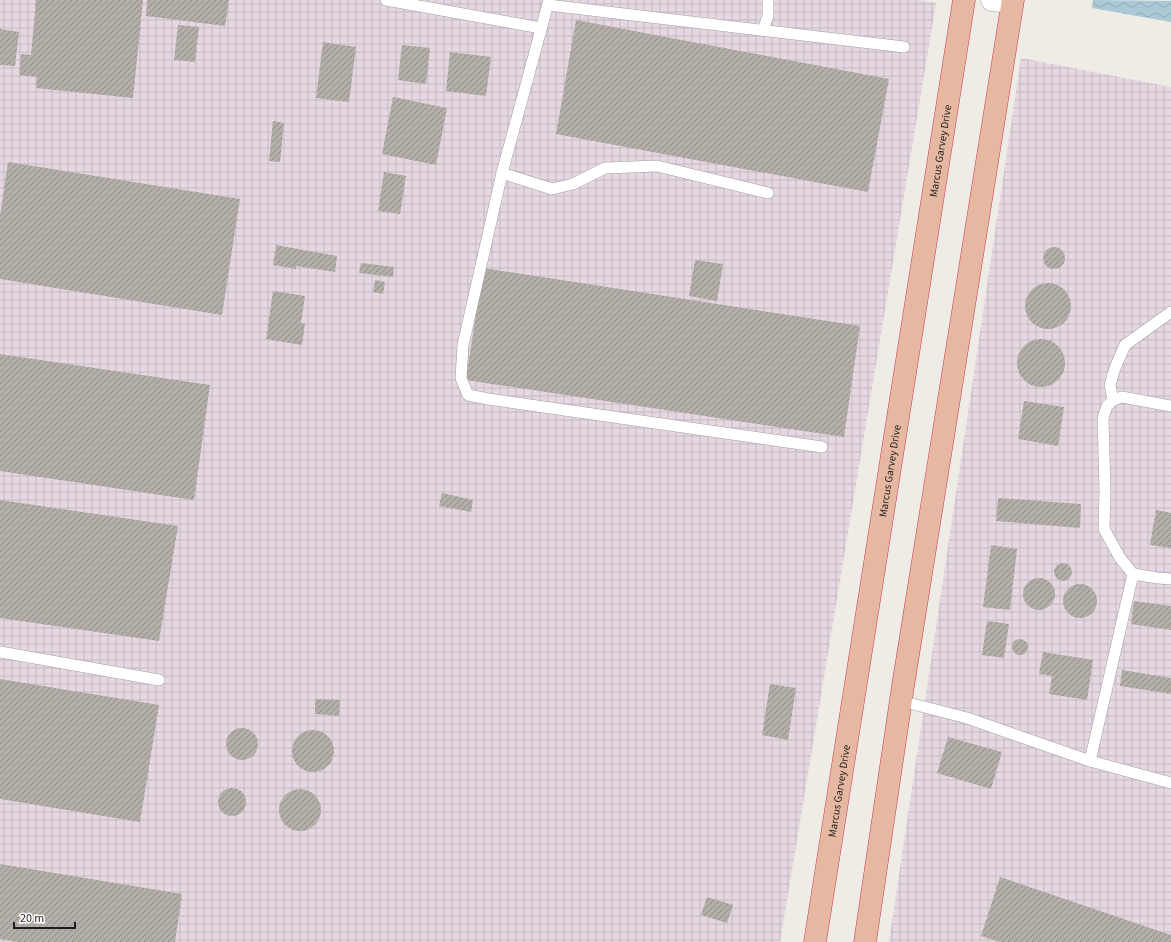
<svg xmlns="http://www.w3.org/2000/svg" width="1171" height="942" font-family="'Source Sans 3',sans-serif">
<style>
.industrial{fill:url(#industrial-grid)}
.water{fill:url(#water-waves)}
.building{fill:url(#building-hatch)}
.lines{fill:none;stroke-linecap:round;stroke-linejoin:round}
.service-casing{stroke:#9f9f9f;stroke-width:12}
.tertiary-casing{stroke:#9f9f9f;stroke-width:23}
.trunk-casing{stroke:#c53959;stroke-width:23}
.service{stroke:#fff;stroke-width:11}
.tertiary{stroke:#fff;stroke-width:22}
.trunk{stroke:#e6b8a1;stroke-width:22}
.labels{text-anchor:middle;stroke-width:3;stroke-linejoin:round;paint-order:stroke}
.street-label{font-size:11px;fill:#1e1e1e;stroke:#fff}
</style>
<defs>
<pattern id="industrial-grid" width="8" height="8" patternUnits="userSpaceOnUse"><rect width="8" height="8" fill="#e6d8e2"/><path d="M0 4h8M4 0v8" fill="none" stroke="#c5b9c1"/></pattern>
<pattern id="water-waves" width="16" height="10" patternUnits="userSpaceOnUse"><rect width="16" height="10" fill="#abc8d6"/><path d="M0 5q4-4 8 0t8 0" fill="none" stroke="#93abb7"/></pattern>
<pattern id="building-hatch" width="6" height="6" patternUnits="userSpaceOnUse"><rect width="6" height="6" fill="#b3aea8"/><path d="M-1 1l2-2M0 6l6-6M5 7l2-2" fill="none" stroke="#918d88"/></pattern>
</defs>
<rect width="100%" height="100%" fill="#eeece5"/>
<g class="industrial">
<path d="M0 0H917L936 3 780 942H0Z"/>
<path d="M1021 58 1171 87V942H889Z"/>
</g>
<path class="water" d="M1093 0 1171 1V22L1092 8Z"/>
<g class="building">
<path d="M36 0H143L133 98 36 88 37 77 19 75 21 54 31 55Z"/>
<path d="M147 0H229L225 26 146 16Z"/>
<path d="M576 20 889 79 868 192 556 134Z"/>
<path d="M178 25 199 27 195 62 174 60Z"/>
<path d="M0 29 19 32 15 66 0 65Z"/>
<path d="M323 42 356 47 349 102 316 98Z"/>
<path d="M402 45 430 48 426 84 398 80Z"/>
<path d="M450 52 491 57 486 96 446 91Z"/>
<path d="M393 97 447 108 436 165 382 154Z"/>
<path d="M273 121 284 123 280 162 269 161Z"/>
<path d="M8 162 240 199 222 315 0 279V216Z"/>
<path d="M384 172 406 176 400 214 378 211Z"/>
<path d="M276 245 337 256 335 272 296 266V269L273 265Z"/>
<circle cx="1054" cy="258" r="11"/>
<path d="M695 260 723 264 717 301 689 296Z"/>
<path d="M361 263 394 267 393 277 359 273Z"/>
<path d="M483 268 860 326 844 437 466 380Z"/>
<path d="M375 280 385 282 383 294 373 292Z"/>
<circle cx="1048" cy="306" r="23"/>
<path d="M273 291 305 296 301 323H305L302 345 266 339Z"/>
<circle cx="1041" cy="363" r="24"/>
<path d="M0 354 210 385 194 500 0 471Z"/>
<path d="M1024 401 1064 407 1058 446 1018 439Z"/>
<path d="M442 493 473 500 471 512 439 506Z"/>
<path d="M998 498 1081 504 1080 528 996 521Z"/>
<path d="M0 500 178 526 159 641 0 618Z"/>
<path d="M1156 510 1171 513V548L1150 545Z"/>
<path d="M991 545 1017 549 1010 610 983 607Z"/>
<circle cx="1063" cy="572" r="9"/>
<circle cx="1039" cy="594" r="16"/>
<circle cx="1080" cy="601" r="17"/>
<path d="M1134 601 1171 606V630L1131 624Z"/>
<path d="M987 621 1009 624 1004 658 982 655Z"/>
<circle cx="1020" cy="647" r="8"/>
<path d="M1043 652 1093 660 1087 700 1049 694 1052 676 1039 674Z"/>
<path d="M1122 670 1171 678V694L1120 686Z"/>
<path d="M0 679 159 705 140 822 0 799Z"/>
<path d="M770 684 796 688 788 740 762 735Z"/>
<path d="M315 699 340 700 339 716 315 714Z"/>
<circle cx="242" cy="744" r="16"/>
<circle cx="313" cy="751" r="21"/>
<path d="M948 737 1002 752 991 789 937 773Z"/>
<circle cx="232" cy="802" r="14"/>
<circle cx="300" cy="810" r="21"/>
<path d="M0 864 182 894 175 942H17L0 939Z"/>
<path d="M1000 877 1171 935V942H1000L981 936Z"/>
<path d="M707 897 733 905 727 923 701 915Z"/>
</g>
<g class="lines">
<g class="service-casing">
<g id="service">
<path d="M386 0 541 28"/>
<path d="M549 0 502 173 463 345 461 378 468 395 488 399 822 447"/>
<path d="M548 5 904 47"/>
<path d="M763 30 768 16V0"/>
<path d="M502 173 552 189 573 184 605 168 657 166 768 193"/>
<path d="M1113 400 1110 385 1115 368 1125 345 1171 312"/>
<path d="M1171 406 1122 397 1113 400 1107 406 1103 418 1105 490 1104 529 1120 558 1133 574 1158 578 1171 579"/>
<path d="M0 652 159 680"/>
<path d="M901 701 967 718 1090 761 1171 783"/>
<path d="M1090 761 1133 574"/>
</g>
</g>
<g class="tertiary-casing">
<path id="tertiary" d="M992 0 1012 2"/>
</g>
<g class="trunk-casing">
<g id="trunk">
<path id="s1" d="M815 942 964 0"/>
<path d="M865 942 903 686 1013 0"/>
</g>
</g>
<use href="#service" class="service"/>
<use href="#tertiary" class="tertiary"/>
<use href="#trunk" class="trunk"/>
</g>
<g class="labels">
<g class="street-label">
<text dy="4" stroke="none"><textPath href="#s1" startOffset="801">Marcus Garvey Drive</textPath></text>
<text dy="4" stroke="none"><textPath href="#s1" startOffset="477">Marcus Garvey Drive</textPath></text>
<text dy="4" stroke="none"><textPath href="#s1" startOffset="153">Marcus Garvey Drive</textPath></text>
</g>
</g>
<path d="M14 922v6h61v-6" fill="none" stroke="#1e1e1e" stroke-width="2"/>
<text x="20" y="922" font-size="12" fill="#1e1e1e" stroke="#ffffff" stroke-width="3" paint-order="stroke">20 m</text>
</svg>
